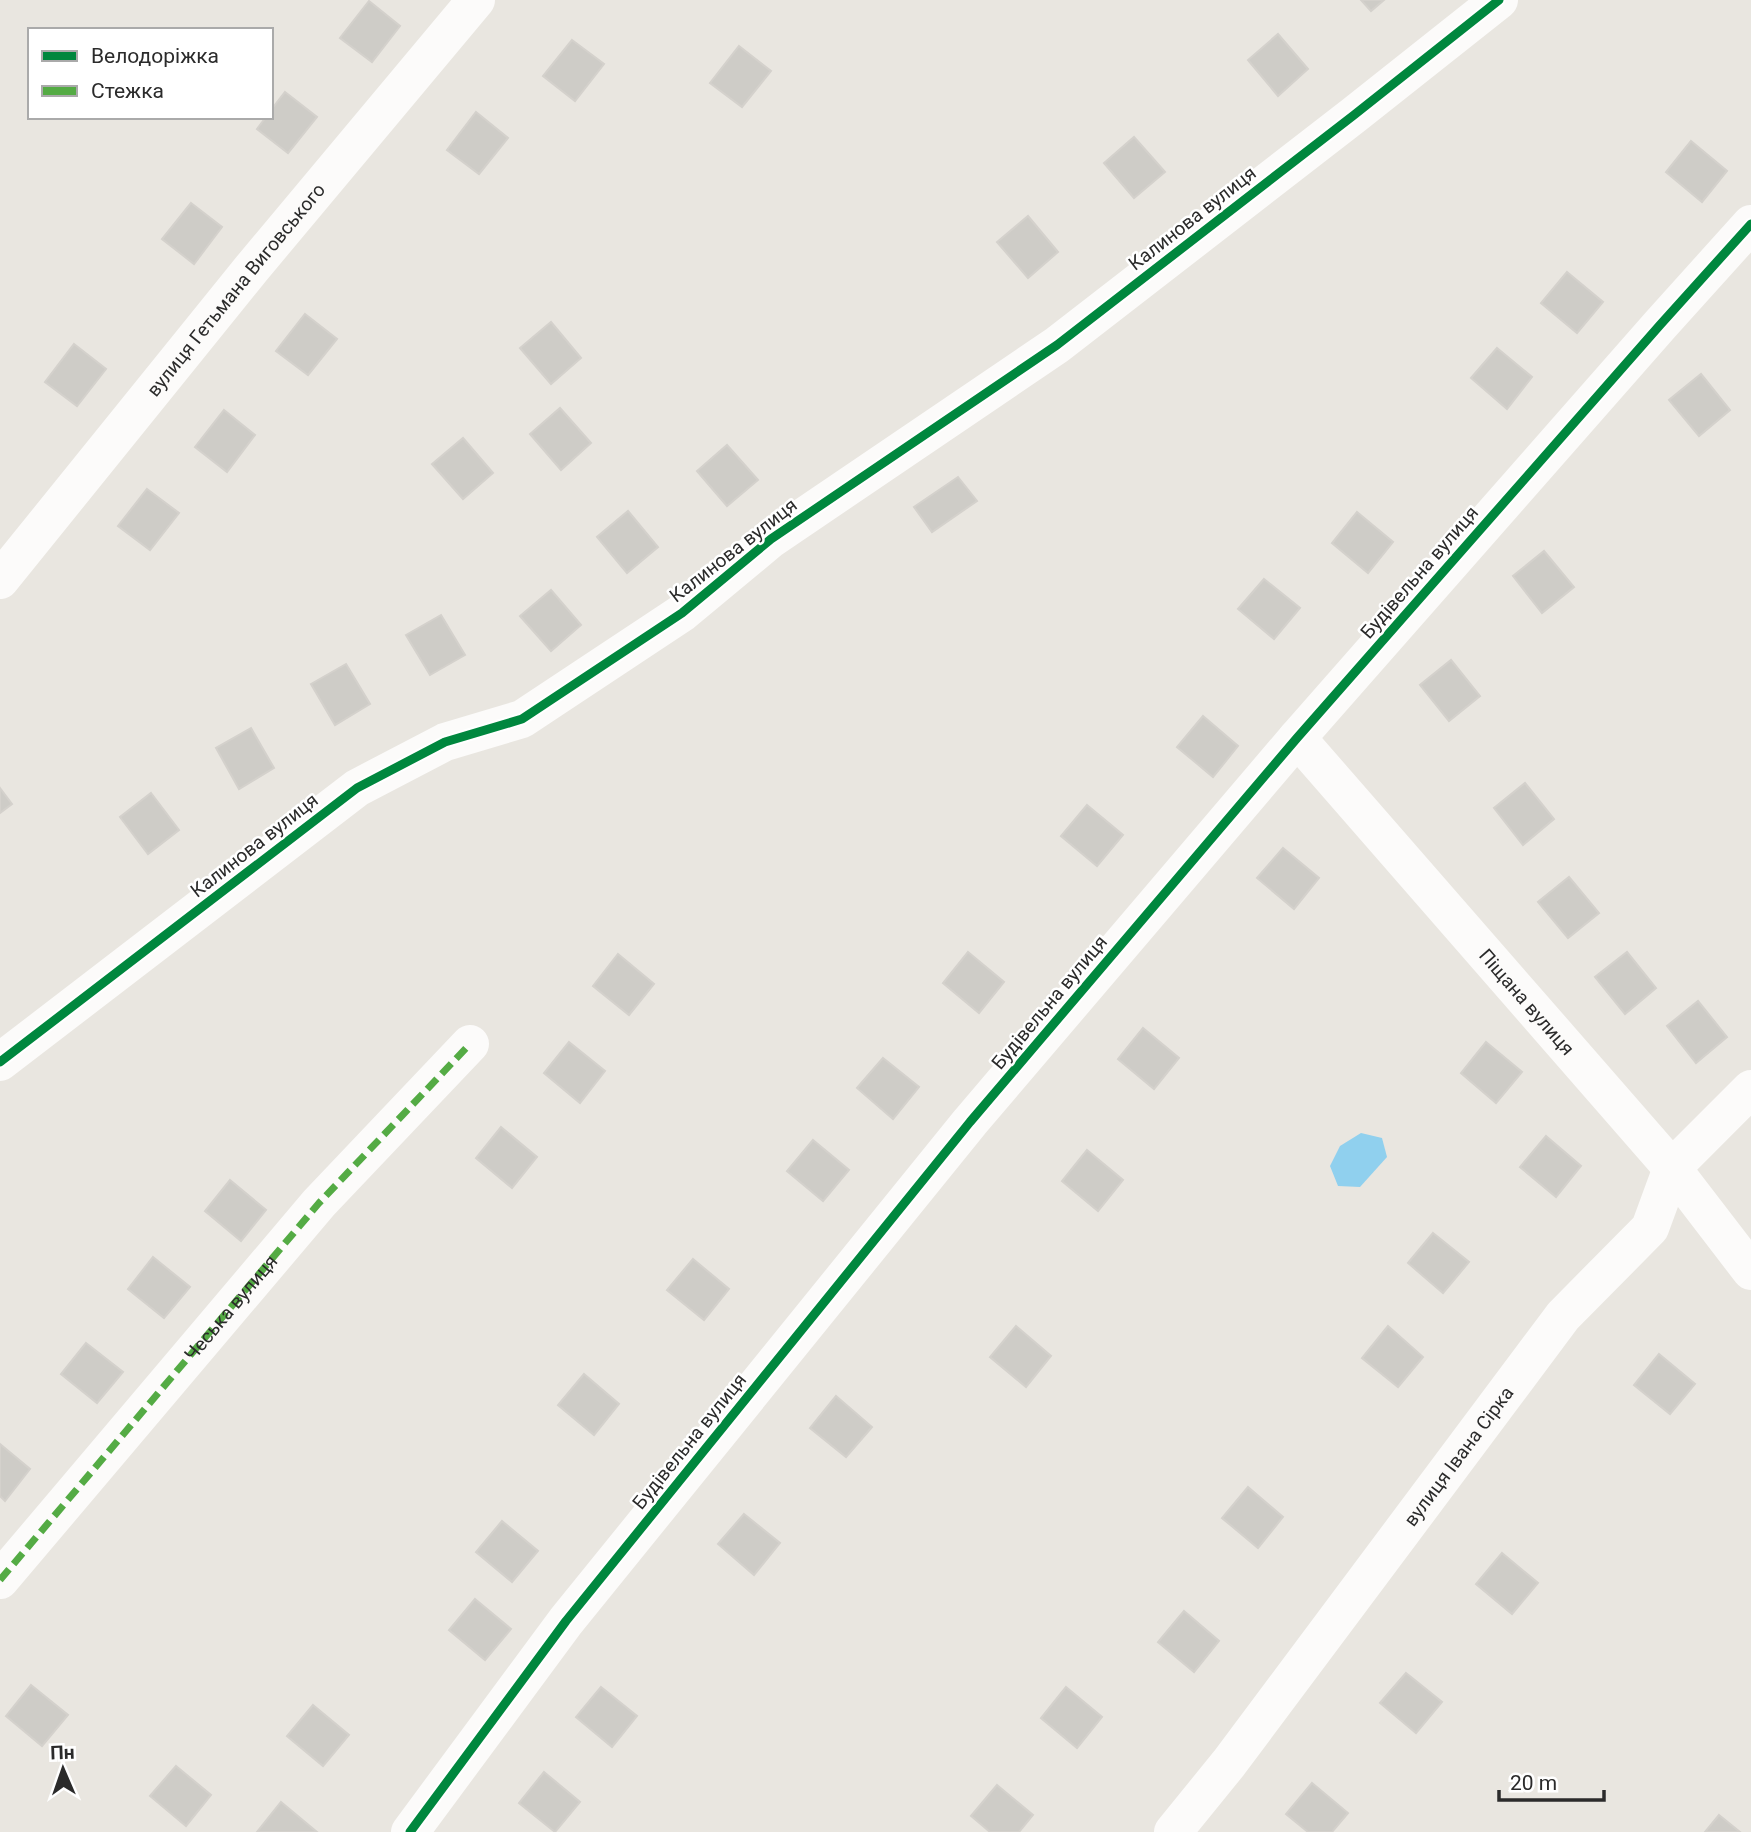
<svg xmlns="http://www.w3.org/2000/svg" width="1751" height="1832" font-family="Roboto,sans-serif">
<style>
.water{fill:#90d0ee}
.building{fill:#ceccc7;stroke:#d4d1cc;stroke-width:2}
.lines{fill:none;stroke-linecap:round;stroke-linejoin:round}
.minor{stroke:#fcfbfa;stroke-width:38}
.quiet{stroke:#54ab44;stroke-width:7;stroke-dasharray:14 7;stroke-linecap:butt}
.cycleway-casing{stroke:#fff;stroke-width:13}
.cycleway{stroke:#00873e;stroke-width:9}
.labels{text-anchor:middle;stroke-width:5;stroke-linejoin:round;paint-order:stroke}
.street-label{font-size:19px;fill:#2b2b2b;stroke:#fff}
</style>
<rect width="100%" height="100%" fill="#e9e6e0"/>
<path class="water" d="M1361 1133 1382 1138 1387 1157 1360 1187 1338 1186 1330 1166 1340 1146Z"/>
<g class="building">
<path d="M1361 0H1384L1371 11Z"/>
<path d="M369 1 400 26 372 62 340 38Z"/>
<path d="M1278 34 1308 69 1278 96 1248 60Z"/>
<path d="M572 40 604 64 575 101 543 76Z"/>
<path d="M739 46 771 71 742 107 710 83Z"/>
<path d="M285 92 317 117 288 153 257 129 266 117H271V110Z"/>
<path d="M476 112 508 138 479 174 447 150Z"/>
<path d="M1134 137 1165 172 1134 198 1104 163Z"/>
<path d="M1691 141 1727 171 1702 202 1666 172Z"/>
<path d="M191 203 222 227 194 264 162 239Z"/>
<path d="M1028 216 1058 252 1028 278 997 242Z"/>
<path d="M1567 272 1603 302 1577 333 1541 303Z"/>
<path d="M305 314 337 339 308 375 276 351Z"/>
<path d="M551 322 581 358 551 384 520 348Z"/>
<path d="M74 344 106 369 77 406 45 382Z"/>
<path d="M1497 348 1532 377 1507 409 1471 378Z"/>
<path d="M1701 374 1730 410 1699 436 1669 400Z"/>
<path d="M560 408 591 443 561 470 530 434Z"/>
<path d="M224 410 255 435 227 472 195 447Z"/>
<path d="M463 438 493 473 463 499 432 464Z"/>
<path d="M727 445 758 480 727 506 697 471Z"/>
<path d="M958 477 977 501 932 532 914 507Z"/>
<path d="M147 489 179 513 150 550 118 526Z"/>
<path d="M628 511 658 547 627 573 597 537Z"/>
<path d="M1357 512 1393 542 1368 573 1332 543Z"/>
<path d="M1544 551 1574 587 1542 613 1513 576Z"/>
<path d="M1264 579 1300 608 1274 639 1238 609Z"/>
<path d="M551 590 581 625 551 651 520 616Z"/>
<path d="M441 615 465 655 430 675 406 635Z"/>
<path d="M1451 660 1480 696 1449 721 1420 685Z"/>
<path d="M346 664 370 704 335 725 311 684Z"/>
<path d="M1203 716 1238 746 1213 777 1177 747Z"/>
<path d="M251 728 274 768 239 789 216 748Z"/>
<path d="M1525 783 1554 819 1523 845 1494 808Z"/>
<path d="M0 788 12 804 0 813Z"/>
<path d="M151 793 179 830 148 854 120 817Z"/>
<path d="M1087 805 1123 835 1097 866 1061 836Z"/>
<path d="M1283 848 1319 878 1294 909 1257 878Z"/>
<path d="M1569 877 1599 913 1568 938 1538 902Z"/>
<path d="M968 952 1004 982 979 1013 943 983Z"/>
<path d="M1627 952 1656 988 1625 1014 1595 977Z"/>
<path d="M618 954 654 984 629 1015 593 986Z"/>
<path d="M1698 1001 1727 1037 1696 1063 1667 1026Z"/>
<path d="M1143 1028 1179 1058 1154 1089 1118 1059Z"/>
<path d="M569 1042 605 1071 580 1103 544 1073Z"/>
<path d="M1486 1042 1522 1072 1496 1103 1461 1073Z"/>
<path d="M883 1058 919 1087 893 1119 857 1088Z"/>
<path d="M501 1127 537 1157 512 1188 476 1158Z"/>
<path d="M1546 1136 1581 1166 1556 1197 1520 1167Z"/>
<path d="M813 1140 849 1170 823 1201 787 1171Z"/>
<path d="M1087 1150 1123 1180 1098 1211 1062 1181Z"/>
<path d="M230 1180 266 1210 241 1241 205 1211Z"/>
<path d="M1433 1233 1469 1262 1443 1293 1408 1263Z"/>
<path d="M153 1257 190 1287 164 1318 128 1289Z"/>
<path d="M693 1259 729 1289 704 1320 667 1290Z"/>
<path d="M1016 1326 1051 1356 1026 1387 990 1357Z"/>
<path d="M1388 1326 1423 1357 1398 1387 1362 1358Z"/>
<path d="M86 1343 123 1372 97 1403 61 1374Z"/>
<path d="M1659 1354 1695 1384 1670 1414 1634 1385Z"/>
<path d="M584 1374 619 1404 594 1435 558 1405Z"/>
<path d="M836 1396 872 1427 846 1457 810 1428Z"/>
<path d="M0 1444 30 1469 5 1501 0 1496Z"/>
<path d="M1248 1487 1283 1517 1258 1548 1222 1518Z"/>
<path d="M744 1514 780 1543 754 1575 718 1544Z"/>
<path d="M502 1521 538 1551 512 1582 476 1552Z"/>
<path d="M1502 1553 1538 1583 1512 1614 1476 1584Z"/>
<path d="M475 1599 511 1629 485 1660 449 1630Z"/>
<path d="M1184 1611 1219 1641 1194 1672 1158 1642Z"/>
<path d="M1406 1673 1442 1702 1416 1733 1380 1703Z"/>
<path d="M31 1685 68 1715 42 1746 6 1716Z"/>
<path d="M601 1687 637 1716 612 1747 576 1717Z"/>
<path d="M1066 1687 1102 1717 1077 1748 1041 1718Z"/>
<path d="M313 1705 349 1735 323 1766 287 1736Z"/>
<path d="M176 1766 211 1795 186 1826 150 1796Z"/>
<path d="M544 1772 580 1802 555 1832 519 1803Z"/>
<path d="M1312 1783 1348 1813 1332 1832H1308L1286 1814Z"/>
<path d="M997 1785 1033 1815 1019 1832H990L971 1816Z"/>
<path d="M281 1802 317 1832H257Z"/>
<path d="M1719 1815 1740 1832H1705Z"/>
</g>
<g class="lines">
<g class="minor">
<path id="s1" d="M0 580 252 268 476 0"/>
<path id="s2" d="M1297 738 1672 1168 1751 1271"/>
<path d="M0 1062 357 788 445 742 522 719 682 613 771 539 1057 345 1354 115 1499 0"/>
<path id="s3" d="M0 1580 319 1203 470 1044"/>
<path d="M410 1832 566 1621 970 1122 1297 738 1660 325 1751 224"/>
<path id="s4" d="M1173 1832 1229 1763 1563 1316 1650 1228 1672 1168 1751 1089"/>
</g>
<path class="quiet" d="M0 1580 319 1203 470 1044"/>
<g class="cycleway-casing">
<g id="cycleway">
<path d="M0 1062 357 788 445 742 522 719 682 613 771 539 1057 345 1354 115 1499 0"/>
<path d="M410 1832 566 1621 970 1122 1297 738 1660 325 1751 224"/>
</g>
</g>
<use href="#cycleway" class="cycleway"/>
</g>
<g class="labels">
<g class="street-label">
<text transform="translate(1192 218) rotate(-38)" y="7">Калинова вулиця</text>
<text dy="7" stroke="none"><textPath href="#s1" startOffset="374">вулиця Гетьмана Виговського</textPath></text>
<text transform="translate(733 550) rotate(-38)" y="7">Калинова вулиця</text>
<text transform="translate(1419 572) rotate(-49)" y="7">Будівельна вулиця</text>
<text transform="translate(254 845) rotate(-38)" y="7">Калинова вулиця</text>
<text transform="translate(1049 1002) rotate(-50)" y="7">Будівельна вулиця</text>
<text dy="7" stroke="none"><textPath href="#s2" startOffset="350">Піщана вулиця</textPath></text>
<text dy="7" stroke="none"><textPath href="#s3" startOffset="357">Чеська вулиця</textPath></text>
<text transform="translate(689 1441) rotate(-51)" y="7">Будівельна вулиця</text>
<text dy="7" stroke="none"><textPath href="#s4" startOffset="472">вулиця Івана Сірка</textPath></text>
</g>
</g>
<rect x="28" y="28" width="245" height="91" fill="#ffffff" stroke="#aaaaaa" stroke-width="2"/>
<rect x="42" y="51" width="35" height="10" fill="#00873e" stroke="#aaaaaa" stroke-width="2"/>
<text x="91" y="63" font-size="21" fill="#2b2b2b">Велодоріжка</text>
<rect x="42" y="86" width="35" height="10" fill="#54ab44" stroke="#aaaaaa" stroke-width="2"/>
<text x="91" y="98" font-size="21" fill="#2b2b2b">Стежка</text>
<g transform="translate(63 1769) rotate(358)" stroke="#ffffff" stroke-width="5" paint-order="stroke">
<path d="M0-5L12 26L0 18L-12 26Z" fill="#2b2b2b"/>
<text y="-10" font-size="19" font-weight="bold" text-anchor="middle" fill="#2b2b2b">Пн</text>
</g>
<path d="M1499 1790v10h105v-10" fill="none" stroke="#2b2b2b" stroke-width="3.5"/>
<text x="1510" y="1790" font-size="21" fill="#2b2b2b" stroke="#ffffff" stroke-width="5" paint-order="stroke">20 m</text>
</svg>
